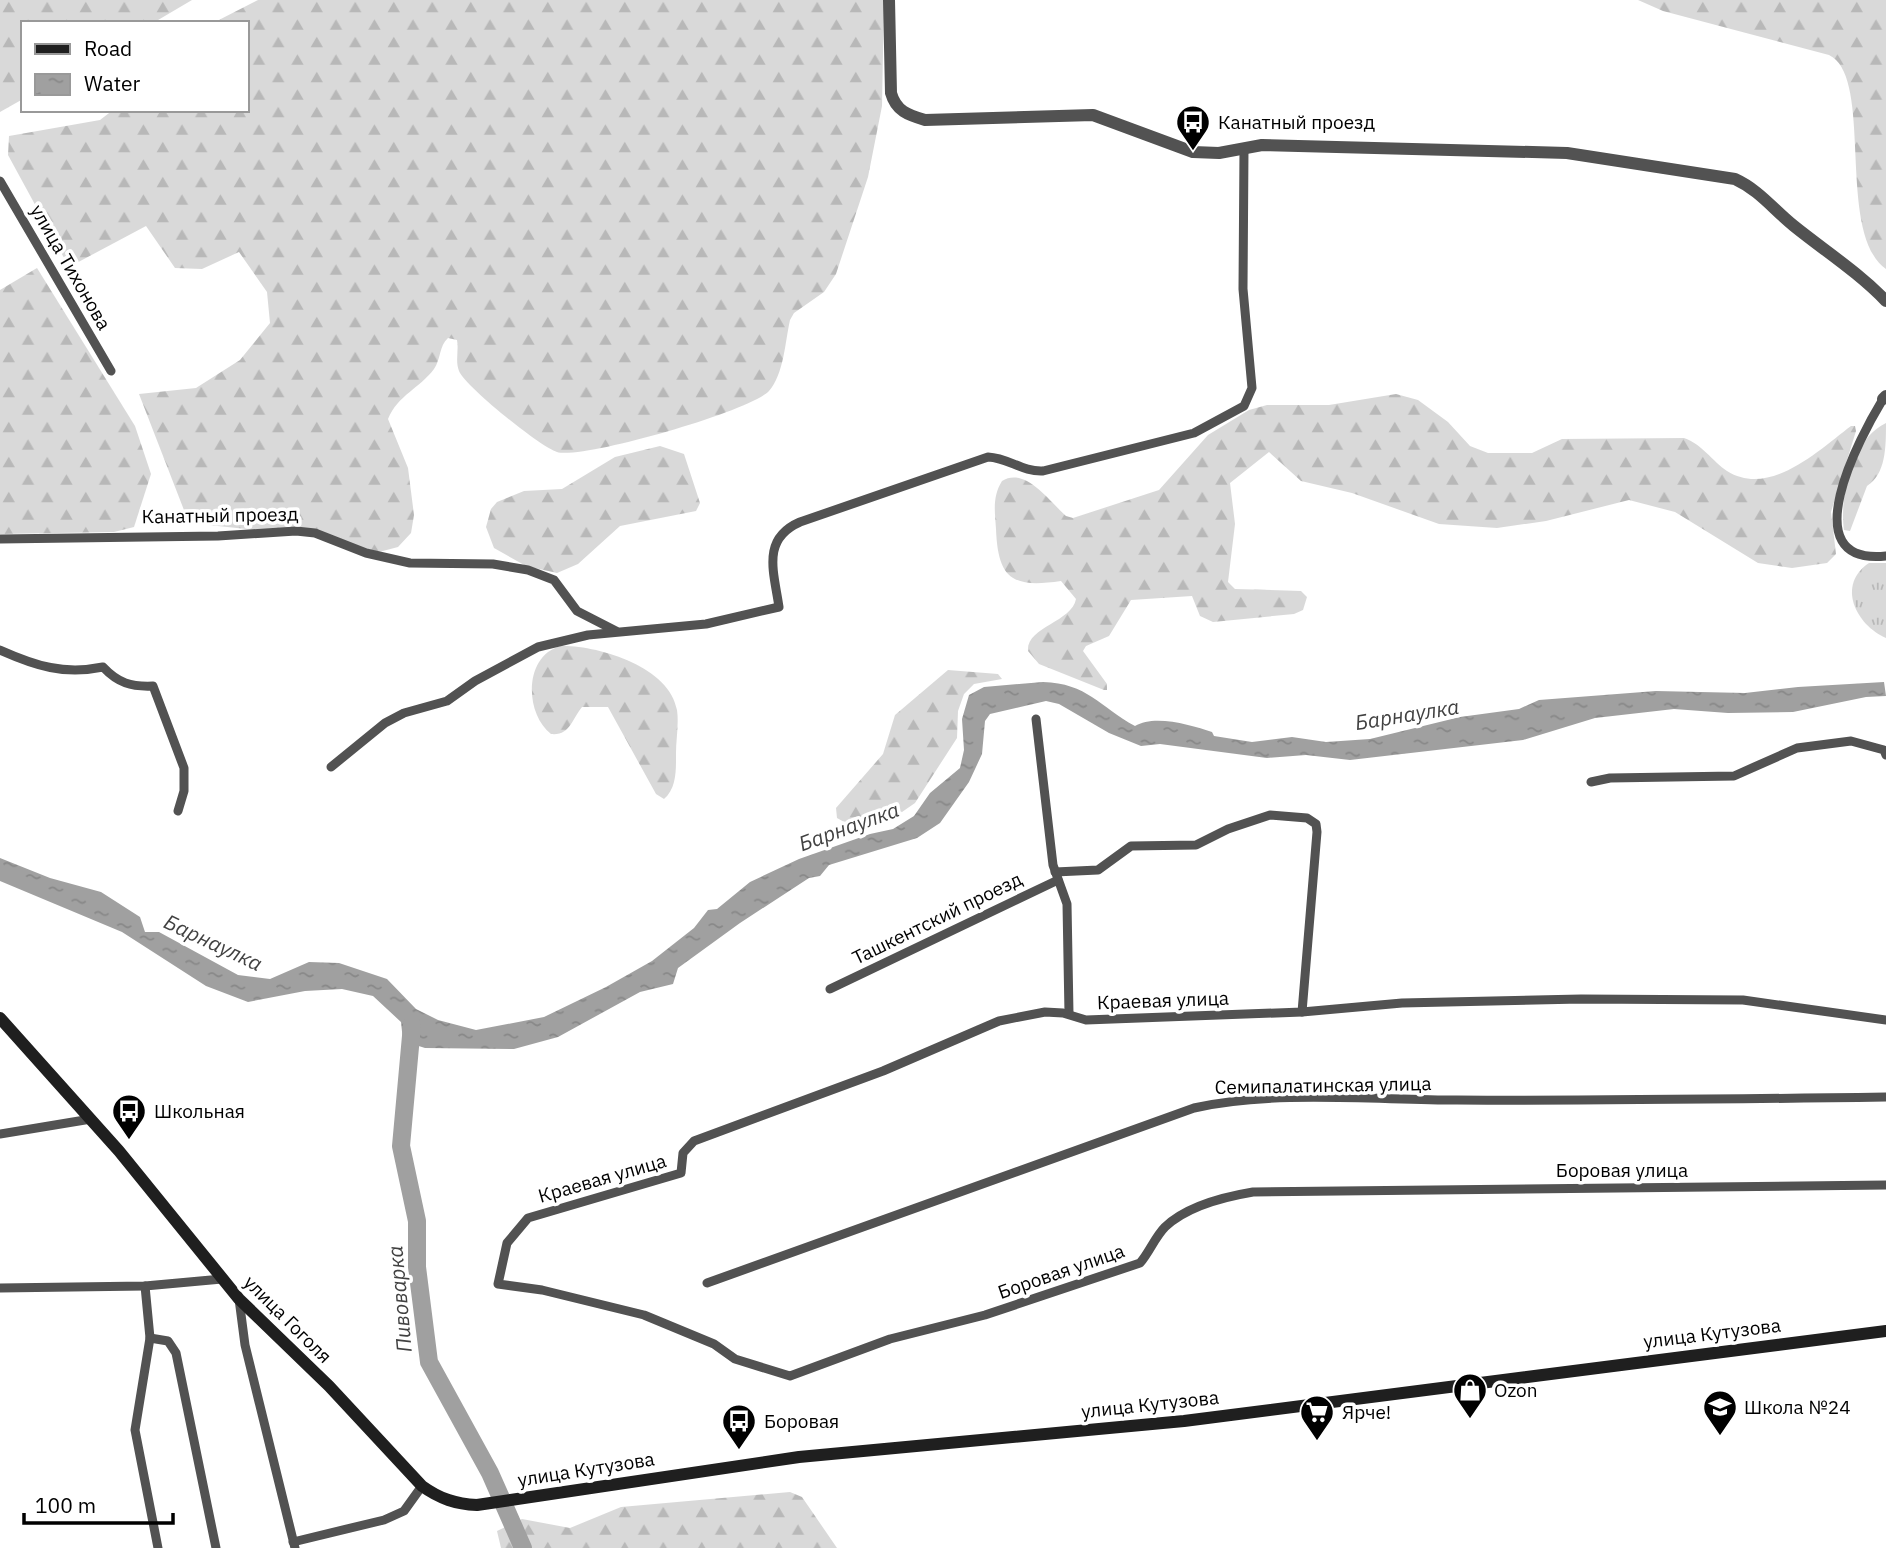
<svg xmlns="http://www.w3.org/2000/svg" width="1886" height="1548" font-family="'IBM Plex Sans',sans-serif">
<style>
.grass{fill:url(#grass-tufts)}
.forest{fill:url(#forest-firs)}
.water{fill:url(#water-ripples)}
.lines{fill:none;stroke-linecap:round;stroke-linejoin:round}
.river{stroke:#a0a0a0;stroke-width:18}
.minor{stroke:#525252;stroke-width:9}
.tertiary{stroke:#525252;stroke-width:12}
.secondary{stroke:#1f1f1f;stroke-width:12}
.labels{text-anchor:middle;stroke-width:7;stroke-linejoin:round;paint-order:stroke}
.poi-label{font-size:19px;fill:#000;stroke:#fff;text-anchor:start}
.street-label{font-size:19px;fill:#000;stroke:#fff}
.water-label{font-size:21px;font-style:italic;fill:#414141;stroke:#fff}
</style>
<defs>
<pattern id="grass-tufts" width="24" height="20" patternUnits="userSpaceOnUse" patternTransform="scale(1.75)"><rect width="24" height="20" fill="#d9d9d9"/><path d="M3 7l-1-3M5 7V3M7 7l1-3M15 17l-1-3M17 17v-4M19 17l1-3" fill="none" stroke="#b8b8b8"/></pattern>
<pattern id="forest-firs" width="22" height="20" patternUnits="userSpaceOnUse" patternTransform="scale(1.75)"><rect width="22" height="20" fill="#d9d9d9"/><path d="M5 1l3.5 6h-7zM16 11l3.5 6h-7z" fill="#b8b8b8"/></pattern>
<pattern id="water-ripples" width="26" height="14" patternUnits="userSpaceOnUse" patternTransform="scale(1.75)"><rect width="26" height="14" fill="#a0a0a0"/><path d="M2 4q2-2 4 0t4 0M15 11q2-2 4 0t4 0" fill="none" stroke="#888"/></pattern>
</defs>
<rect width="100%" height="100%" fill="#fff"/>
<path class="grass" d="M1869 563H1886V638C1856 625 1836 585 1869 563Z"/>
<g class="forest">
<path d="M0 0H192L153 23H23V99L0 112Z"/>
<path d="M258 0H884L882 106 868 177 836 274 824 292 794 313 790 320C785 342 784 374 769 391 751 411 582 460 557 452 540 447 465 386 459 371 455 361 459 350 457 340L448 338C439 346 441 359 434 369 420 388 398 395 388 419L408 468 414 515 411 533 398 547 379 552 315 536 189 523 139 394 196 388 240 360 270 323 267 292 239 252 202 269 175 268 146 226 69 267 8 155 9 136 100 120 113 110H247V23H213Z"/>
<path d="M1638 0H1886V269C1835 233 1875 77 1829 55L1663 11Z"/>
<path d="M37 268 135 426 151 474 134 527 114 532 0 534V290Z"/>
<path d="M1396 394 1418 400 1448 422 1470 446 1488 453H1532L1562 439 1684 438C1702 444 1712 461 1727 471 1770 498 1819 450 1851 426H1855L1856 431 1831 512 1836 554 1827 563 1792 568 1758 563 1675 512 1629 500 1546 521 1497 528 1439 524 1352 493 1301 481 1269 452 1230 483 1235 524 1228 582 1235 589 1301 591 1307 597 1303 610 1294 614 1213 622 1200 616 1192 596 1131 600 1109 636 1086 646 1083 651 1107 684V690H1104L1039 664 1028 651C1026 627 1072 622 1076 599L1061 581C1013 588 998 580 996 529 995 512 992 497 1002 481 1025 466 1050 502 1066 516L1073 518 1159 490 1208 435 1249 410 1267 405H1329Z"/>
<path d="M1886 423C1886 447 1886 474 1867 486L1850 531 1844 530C1839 496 1853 438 1886 423Z"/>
<path d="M660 446 684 454 700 503 696 511 620 526 578 564 557 573 526 566 494 548 486 527 491 509 497 502 524 491 562 489 615 457Z"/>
<path d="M561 646C598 645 670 667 677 710 679 724 676 740 676 753 676 769 677 788 664 799L656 794 608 707H582C572 719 570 736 551 734 524 713 524 655 561 646Z"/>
<path d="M948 670 998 674 1002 679 974 684 964 694 958 711 957 738 915 803 902 812 853 827 837 818 836 808 883 754 895 715Z"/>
<path d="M790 1492 802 1497 837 1548H501L497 1531 522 1519 570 1528 621 1507Z"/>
</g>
<path class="water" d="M1043 682C1087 683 1100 707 1135 726 1154 714 1192 725 1212 732L1214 736 1252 742 1292 737 1326 742 1370 739 1460 717 1519 709 1539 700 1656 691 1745 693 1798 687 1884 682 1886 696 1866 697 1793 712 1728 713 1674 709 1595 718 1523 740 1350 760 1306 755 1267 758 1160 744 1141 746 1109 733 1059 704 1046 701 990 714 985 721 982 754 969 782 940 823 917 838 829 865 820 876 809 878 740 923 678 968 673 984 640 992 558 1037 514 1049 425 1048 403 1041 401 1022 373 996 342 989 305 991 248 1002 206 986 122 932 0 881V858L50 878 101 892 140 917 145 932H159L238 975 270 979 309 962 339 963 387 979 416 1009 438 1020 476 1030 544 1017 606 987 652 961 694 928 708 910 717 909 750 882 799 859 870 834 893 829 914 816 930 793 960 768 964 750 962 719 969 695 984 687Z"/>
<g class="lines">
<path class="river" d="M412 1025 401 1146 417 1221V1267L429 1362 490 1473 523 1548"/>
<g class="minor">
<path d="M0 181 111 371"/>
<path d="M1883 399C1861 435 1790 566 1886 556"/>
<path d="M0 539 218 536 296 531 315 533 366 553 410 563 493 564 528 570 554 580 577 611 616 631"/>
<path d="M0 650C36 666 64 675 103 667 118 683 131 687 153 686L184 768V791L178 811"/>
<path d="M1036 719 1053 865 1067 904 1069 1014"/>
<path d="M331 767 385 723 404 713 447 701 475 681 538 647 588 635 706 624 779 607C774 572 761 539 800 522L988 457C1009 458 1022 472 1043 471L1194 433 1244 406 1252 388 1243 289 1244 149"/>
<path d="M1591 782 1610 778 1734 776 1797 748 1851 741 1884 750 1886 755"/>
<path d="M1055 872 1098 870 1131 846 1196 845 1228 829 1270 815 1307 818 1316 824 1317 832 1302 1012"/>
<path d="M830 989 1058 880"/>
<path d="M1886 1020 1743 1000 1581 999 1402 1003 1302 1012 1086 1020 1063 1013 1045 1012 999 1021 883 1071 694 1141 683 1153 681 1173 528 1218 507 1243 498 1284 542 1290 644 1315 714 1344 735 1359 790 1376 890 1339 985 1315 1140 1263C1149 1253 1155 1237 1165 1227 1187 1206 1223 1197 1253 1192L1886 1185"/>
<path d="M0 1134 91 1119"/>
<path d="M707 1283 1194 1108C1273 1090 1375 1100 1457 1100 1600 1101 1743 1099 1886 1097"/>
<path d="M145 1286 150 1338 135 1430 158 1548"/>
<path d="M0 1288 145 1286 222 1279"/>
<path d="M239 1299 245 1345 295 1548"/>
<path d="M150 1338 168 1341 176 1353 216 1548"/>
<path d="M293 1542 384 1520 404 1511 422 1486"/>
</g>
<g class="tertiary">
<path d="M889 0 891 93C896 111 908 115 925 120L1093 115 1193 152 1219 153 1262 145 1567 153 1735 179C1759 190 1773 209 1794 226 1825 251 1858 272 1886 301"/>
<path d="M1883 399 1886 396"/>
</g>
<path class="secondary" d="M0 1018 119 1151 239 1299 329 1386 422 1486C440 1499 456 1504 477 1505L799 1457 1184 1421 1886 1331"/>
</g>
<defs>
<g id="bus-pin" transform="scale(1.75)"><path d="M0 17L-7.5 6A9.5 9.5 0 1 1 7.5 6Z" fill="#000" stroke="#fff"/><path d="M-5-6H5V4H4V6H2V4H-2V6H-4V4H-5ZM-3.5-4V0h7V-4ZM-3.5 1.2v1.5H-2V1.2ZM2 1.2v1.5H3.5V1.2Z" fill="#fff"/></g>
<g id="shop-pin" transform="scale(1.75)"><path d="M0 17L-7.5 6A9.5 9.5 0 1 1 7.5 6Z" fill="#000" stroke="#fff"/><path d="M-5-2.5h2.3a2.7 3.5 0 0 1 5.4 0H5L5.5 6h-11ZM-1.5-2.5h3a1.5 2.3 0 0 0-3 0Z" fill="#fff"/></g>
<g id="school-pin" transform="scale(1.75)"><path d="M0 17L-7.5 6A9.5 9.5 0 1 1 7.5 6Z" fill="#000" stroke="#fff"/><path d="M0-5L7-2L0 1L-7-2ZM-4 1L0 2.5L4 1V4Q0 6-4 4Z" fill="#fff"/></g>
<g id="supermarket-pin" transform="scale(1.75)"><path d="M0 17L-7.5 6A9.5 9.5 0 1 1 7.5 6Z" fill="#000" stroke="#fff"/><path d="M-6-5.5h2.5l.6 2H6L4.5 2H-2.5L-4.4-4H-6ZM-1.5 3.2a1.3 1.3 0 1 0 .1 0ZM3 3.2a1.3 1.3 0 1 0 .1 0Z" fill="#fff"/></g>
</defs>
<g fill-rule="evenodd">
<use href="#bus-pin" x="1193" y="122"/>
<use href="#bus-pin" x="129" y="1111"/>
<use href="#shop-pin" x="1470" y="1390"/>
<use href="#school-pin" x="1720" y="1407"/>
<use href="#supermarket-pin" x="1317" y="1412"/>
<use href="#bus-pin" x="739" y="1421"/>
</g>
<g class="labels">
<g class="poi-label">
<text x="1218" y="129">Канатный проезд</text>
<text x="154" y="1118">Школьная</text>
<text x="1494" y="1397">Ozon</text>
<text x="1744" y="1414">Школа №24</text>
<text x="1342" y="1419">Ярче!</text>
<text x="764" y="1428">Боровая</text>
</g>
<g class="street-label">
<text transform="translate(71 267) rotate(60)" y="7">улица Тихонова</text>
<text transform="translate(220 515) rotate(-1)" y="7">Канатный проезд</text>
<text transform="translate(937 918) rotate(-26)" y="7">Ташкентский проезд</text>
<text transform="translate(1163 1000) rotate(-2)" y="7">Краевая улица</text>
<text transform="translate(1323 1085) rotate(-1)" y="7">Семипалатинская улица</text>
<text x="1622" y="1177">Боровая улица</text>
<text transform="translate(602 1178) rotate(-16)" y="7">Краевая улица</text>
<text transform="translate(1061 1271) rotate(-19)" y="7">Боровая улица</text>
<text transform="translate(288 1319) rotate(45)" y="7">улица Гоголя</text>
<text transform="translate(1712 1333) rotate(-7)" y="7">улица Кутузова</text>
<text transform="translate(1150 1404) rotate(-6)" y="7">улица Кутузова</text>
<text transform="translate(586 1469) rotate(-9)" y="7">улица Кутузова</text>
</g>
<g class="water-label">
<text transform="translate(1407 715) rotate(-9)" y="7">Барнаулка</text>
<text transform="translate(849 827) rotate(-20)" y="7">Барнаулка</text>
<text transform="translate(213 943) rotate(25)" y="7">Барнаулка</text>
<text transform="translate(400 1299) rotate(-95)" y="7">Пивоварка</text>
</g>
</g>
<rect x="21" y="21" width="228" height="91" fill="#ffffff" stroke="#999999" stroke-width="2"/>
<rect x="35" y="44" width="35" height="10" fill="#1f1f1f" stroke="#999999" stroke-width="2"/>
<text x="84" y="56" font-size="21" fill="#000000">Road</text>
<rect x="35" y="74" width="35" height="21" fill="url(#water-ripples)" stroke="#999999" stroke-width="2"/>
<text x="84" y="91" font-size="21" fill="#000000">Water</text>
<path d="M24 1513v10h149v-10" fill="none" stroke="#000000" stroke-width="3.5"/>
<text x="35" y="1513" font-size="21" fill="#000000" stroke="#ffffff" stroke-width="5" paint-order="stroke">100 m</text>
</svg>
